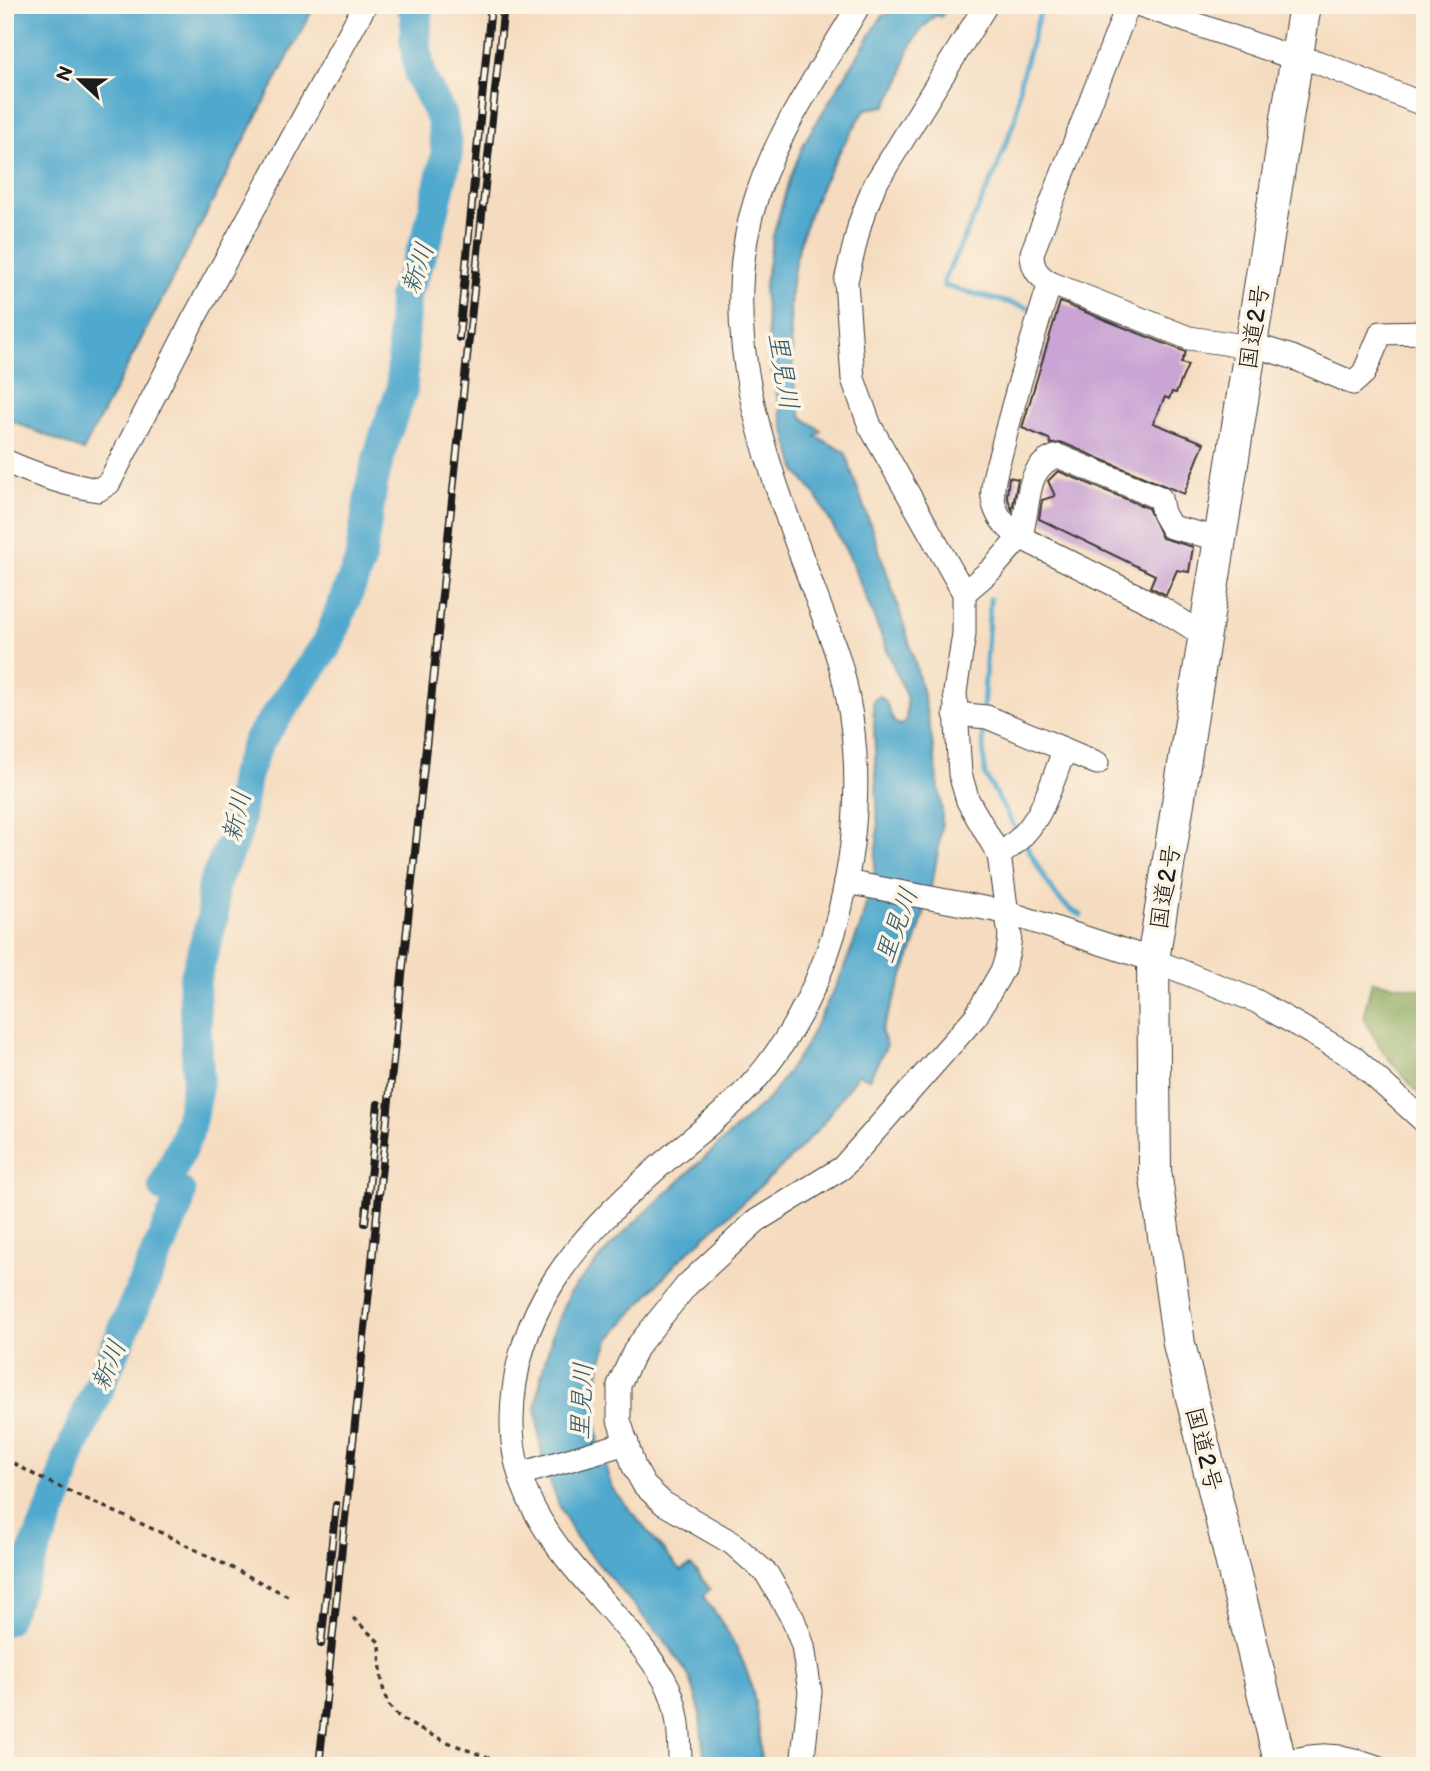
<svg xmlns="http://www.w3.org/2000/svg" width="1430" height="1771" font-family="'Balsamiq Sans','Klee One',sans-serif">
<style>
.forest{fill:#85a457;stroke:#50603a;stroke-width:2}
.water{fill:#50a8cd;stroke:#366274;stroke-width:2}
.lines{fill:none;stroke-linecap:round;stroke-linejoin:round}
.stream{stroke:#50a8cd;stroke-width:5}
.river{stroke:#50a8cd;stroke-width:32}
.building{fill:#c9a4d4}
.minor-casing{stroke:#3d3935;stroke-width:25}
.highway-casing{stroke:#3d3935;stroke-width:34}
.path{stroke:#3d3935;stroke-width:3.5;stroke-dasharray:5 5;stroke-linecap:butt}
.minor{stroke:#fff;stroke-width:23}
.highway{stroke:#fff;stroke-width:32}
.rail-casing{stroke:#1c1c1c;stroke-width:8}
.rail{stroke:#fcf5e5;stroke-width:5;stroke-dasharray:16;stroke-linecap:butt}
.labels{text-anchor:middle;stroke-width:7;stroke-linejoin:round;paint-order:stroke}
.street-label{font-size:24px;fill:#1c1c1c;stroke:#fcf5e5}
.water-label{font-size:26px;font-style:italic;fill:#335b6c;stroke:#fcf5e5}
</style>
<rect width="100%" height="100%" fill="#fcf5e5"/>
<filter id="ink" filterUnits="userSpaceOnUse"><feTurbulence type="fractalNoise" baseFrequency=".0143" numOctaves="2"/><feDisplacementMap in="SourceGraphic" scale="14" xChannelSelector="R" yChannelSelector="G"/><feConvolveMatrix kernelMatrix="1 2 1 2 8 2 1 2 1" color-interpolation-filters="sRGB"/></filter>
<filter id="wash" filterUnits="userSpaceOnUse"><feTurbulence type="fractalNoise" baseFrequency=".00686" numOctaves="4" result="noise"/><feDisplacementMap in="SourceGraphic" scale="28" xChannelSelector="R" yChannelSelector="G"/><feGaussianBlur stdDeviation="1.57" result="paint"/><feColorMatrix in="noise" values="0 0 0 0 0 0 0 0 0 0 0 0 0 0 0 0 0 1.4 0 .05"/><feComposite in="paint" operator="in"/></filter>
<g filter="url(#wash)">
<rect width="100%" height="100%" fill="#f5dcc0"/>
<path class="forest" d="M1372 981 1425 990V1102L1384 1053 1363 1018Z"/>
<g class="water">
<path d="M5 5H315L83 451 5 418Z"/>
<path d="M913 5H948L941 17 936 15C916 32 905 51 902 76 900 85 890 97 886 106L866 109C830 164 797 224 791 291 788 324 793 360 795 393L798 397 796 404 803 418 822 431 816 436 845 452C880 556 923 659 936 768 938 785 943 805 942 821 935 896 910 962 881 1031L887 1045 869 1079 858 1074 821 1126 787 1162 677 1262 610 1338 601 1362 594 1405 599 1445 612 1488 680 1571 691 1565 710 1589 703 1596C748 1655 759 1692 761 1766H705L699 1707 690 1678 669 1646 576 1538 559 1505 542 1460 536 1408 542 1372 553 1332 569 1293 617 1239 769 1098 803 1050 839 980 860 927 874 873 878 829 873 700 880 696 886 702 894 722 900 725 906 723 907 699 849 556 816 495 797 472 783 424 771 366 764 290 773 236 788 183 805 141 882 16Z"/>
</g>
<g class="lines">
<g class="stream">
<path d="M1033 311V309L944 286V280L996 171 1016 116 1020 82 1042 5"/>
<path d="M983 710 990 599"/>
<path d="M982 723 985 775 1017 831"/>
<path d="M1024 842C1040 867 1053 904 1081 915"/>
</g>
<path class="river" d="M5 1620 58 1495 69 1456 178 1204 180 1193 164 1187 187 1135 194 1104 198 1079 194 983 213 916 212 889 237 831 245 776 258 742 328 643 360 561 373 478 386 432 402 390 404 297 428 235 447 153 442 118 420 76 415 39 417 11 411 5"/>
</g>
<g id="blocks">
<g class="building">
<path d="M1060 302 1186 352 1181 363 1188 365 1176 393 1172 392 1169 399 1165 397 1153 423 1204 443 1184 494 1063 443 1051 444 1049 439 1022 428Z"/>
<path d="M1058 471 1148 508 1162 538 1193 547 1189 572 1177 570 1166 595 1150 587 1155 575 1039 519 1042 500 1055 496 1048 481Z"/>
<path d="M1009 477 1018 479 1012 510 1007 496Z"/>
</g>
</g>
</g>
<g filter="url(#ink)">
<use href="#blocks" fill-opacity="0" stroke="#3d3935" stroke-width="2"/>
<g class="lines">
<g class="minor-casing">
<g id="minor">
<path d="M1128 5 1032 253C1032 268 1037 275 1050 283L1189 338 1266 349 1292 357 1353 383 1364 373 1381 333 1425 332"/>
<path d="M1140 5 1297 59 1317 62 1425 105"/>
<path d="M5 461C34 474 67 485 98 490L109 483 193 320 365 5"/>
<path d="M964 593 992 569 1020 537C1006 527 995 516 993 498 991 481 999 461 1003 445 1016 390 1033 337 1050 283"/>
<path d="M1205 636 1161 608 1020 537C1031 509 1022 466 1058 456L1160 498 1163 513 1171 527 1220 539"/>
<path d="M955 714 987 717 1097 763"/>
<path d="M999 855C1041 828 1047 795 1064 751"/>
<path d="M846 882 1005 912 1153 960 1256 1001 1353 1057 1425 1122"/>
<path d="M520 1474 627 1443"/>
<path d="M1280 1763C1319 1754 1336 1752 1374 1766"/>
<path d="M680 1766C680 1738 679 1704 664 1679 611 1593 510 1532 512 1420 513 1310 577 1240 654 1171 686 1142 722 1117 751 1085 794 1037 825 973 840 910 857 839 862 767 847 694 841 659 826 624 814 591 770 469 718 347 751 216 771 138 819 74 859 5"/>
<path d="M802 1766 810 1692 803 1646 793 1619 767 1574 732 1543 663 1503 644 1485 634 1467 619 1420V1385L636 1348 687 1285 756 1221 842 1168 976 1016 1003 969 1008 952 1010 936 999 855 968 801 960 774 955 692 964 634V593L870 426 853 379 846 281 860 223 874 186 986 5"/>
</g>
</g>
<g class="highway-casing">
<path id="highway" d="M1281 1766 1179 1344 1155 1171 1153 960 1305 5"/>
</g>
<g class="path">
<path d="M5 1458 40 1478 164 1534 288 1596"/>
<path d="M353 1618 380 1643C381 1664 379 1696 394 1712 414 1733 481 1754 509 1766"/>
</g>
<use href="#minor" class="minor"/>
<use href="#highway" class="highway"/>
<g class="rail-casing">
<g id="rail">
<path d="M459 338 491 5"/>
<path d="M365 1223 378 1104"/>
<path d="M321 1644 336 1505"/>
<path d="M319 1766 504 5"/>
</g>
</g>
<use href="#rail" class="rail"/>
</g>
</g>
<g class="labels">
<g class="street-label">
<text transform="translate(1254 327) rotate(-81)" y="8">国道2号</text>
<text transform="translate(1165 887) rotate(-81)" y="8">国道2号</text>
<text transform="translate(1204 1449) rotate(76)" y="8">国道2号</text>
</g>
<g class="water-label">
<text transform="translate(417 268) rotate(-71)" y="9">新川</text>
<text transform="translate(784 371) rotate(81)" y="9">里見川</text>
<text transform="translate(236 816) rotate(-77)" y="9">新川</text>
<text transform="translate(896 925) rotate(-70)" y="9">里見川</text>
<text transform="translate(108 1365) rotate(-67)" y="9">新川</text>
<text transform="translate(581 1401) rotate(-87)" y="9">里見川</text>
</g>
</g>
<rect width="1430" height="1771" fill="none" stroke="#fcf5e5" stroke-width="28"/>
<g transform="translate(80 80) rotate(292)" stroke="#fcf5e5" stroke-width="5" paint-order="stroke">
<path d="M0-5L12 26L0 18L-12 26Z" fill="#1c1c1c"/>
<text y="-10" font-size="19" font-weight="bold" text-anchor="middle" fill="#1c1c1c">N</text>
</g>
</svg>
